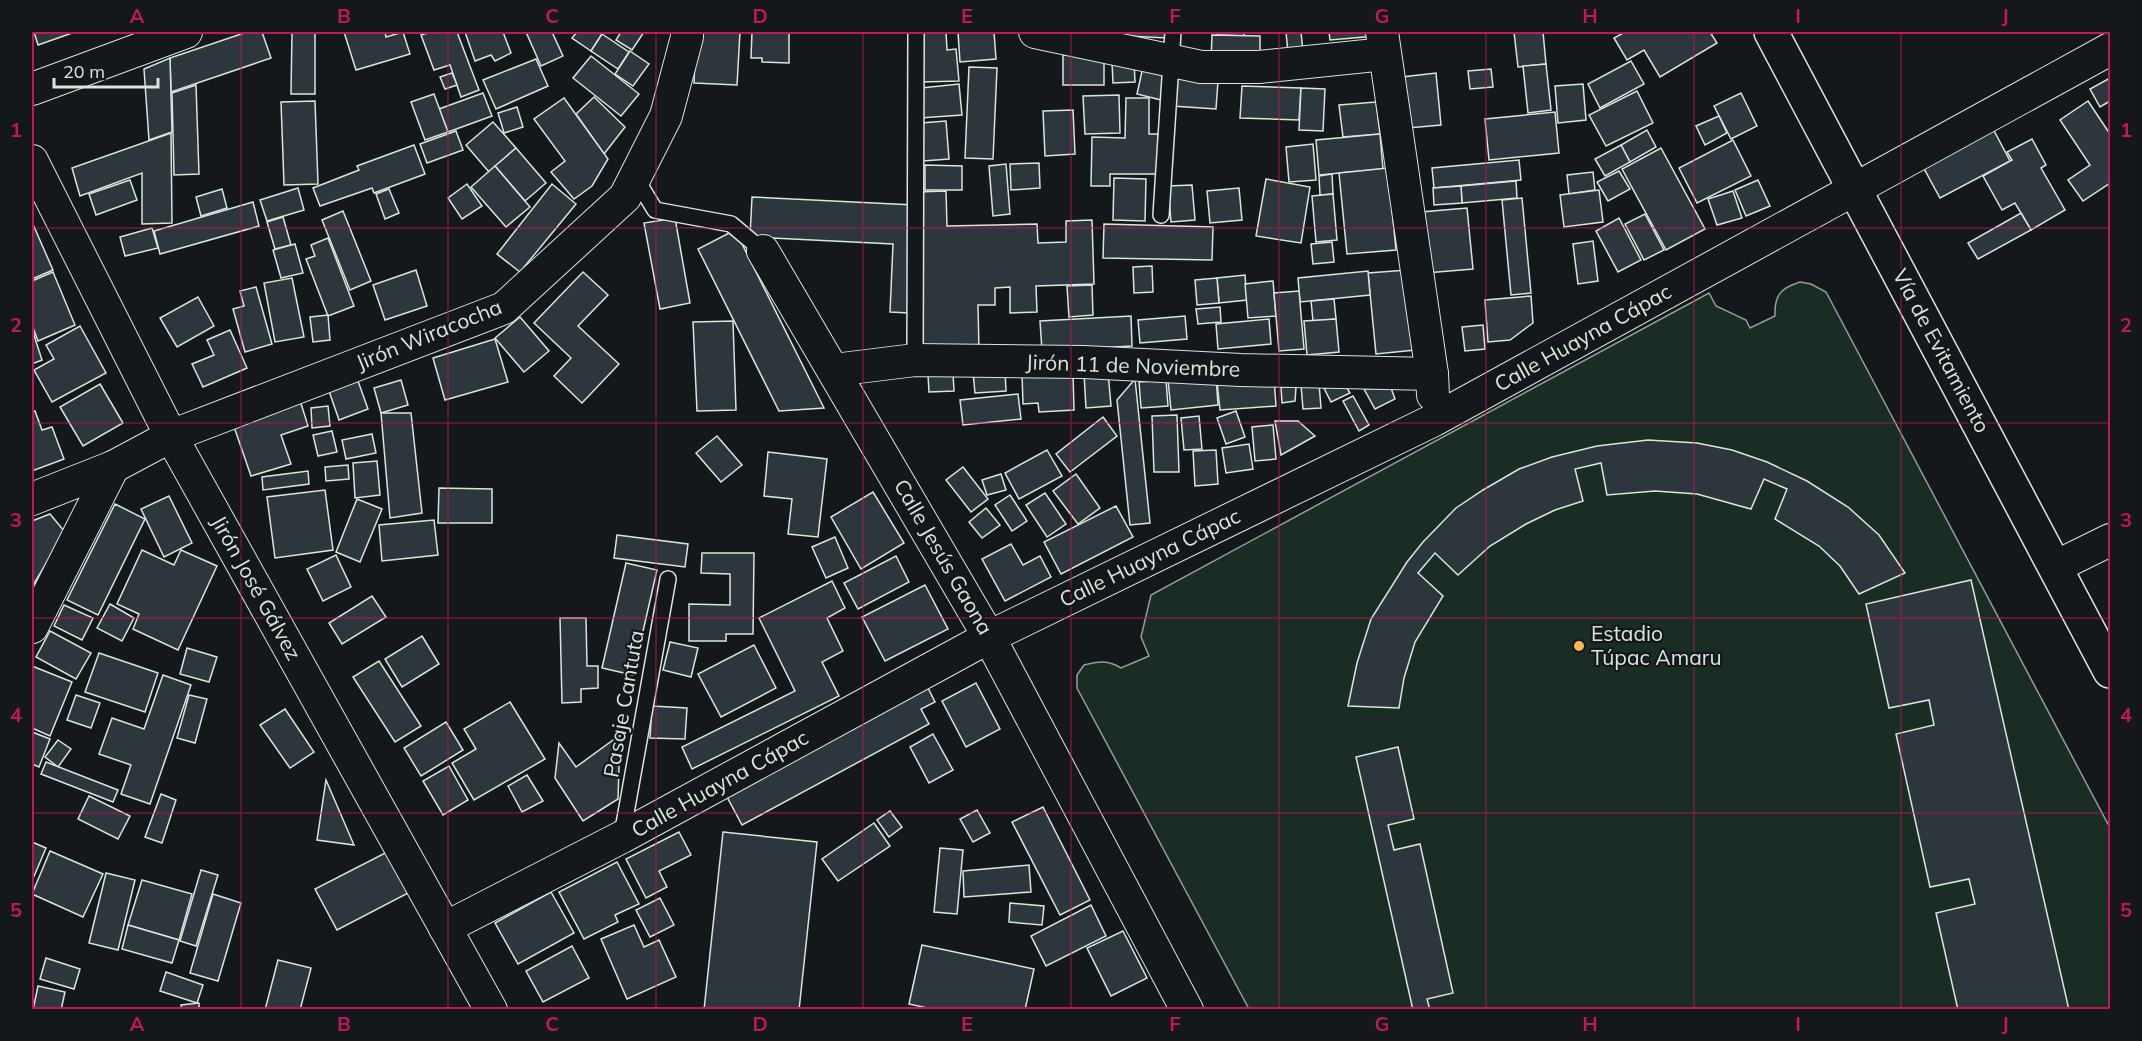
<svg xmlns="http://www.w3.org/2000/svg" width="2142" height="1041" font-family="Mulish,sans-serif">
<style>
.green{fill:#1a2d24;stroke:#939e99;stroke-width:1.5}
.building{fill:#2c363c;stroke:#d8e6dc;stroke-width:1.5}
.lines{fill:none;stroke-linecap:round;stroke-linejoin:round}
.service-casing{stroke:#d8e6dc;stroke-width:18}
.minor-casing{stroke:#d8e6dc;stroke-width:34}
.trunk-casing{stroke:#d8e6dc;stroke-width:36}
.service{stroke:#14181c;stroke-width:15}
.minor{stroke:#14181c;stroke-width:32}
.trunk{stroke:#14181c;stroke-width:33}
.grid{fill:none;stroke:#c2185b;stroke-width:1.5;stroke-opacity:0.55}
.poi-dot{fill:#ffb74d;stroke:#14181c;stroke-width:2}
.labels{text-anchor:middle;stroke-width:4.5;stroke-linejoin:round;paint-order:stroke}
.street-label{font-size:21px;fill:#d8e6dc;stroke:#14181c}
.poi-label{font-size:21px;fill:#d8e6dc;stroke:#14181c;text-anchor:start}
.neatline{fill:none;stroke:#c2185b;stroke-width:2}
.grid-label{font-size:20px;text-anchor:middle;font-weight:bold;fill:#c2185b}
</style>
<rect width="100%" height="100%" fill="#14181c"/>
<path class="green" d="M1800 282 1811 284 1826 292 2110 828V1009H1249L1077 688V675L1084 665C1099 661 1108 660 1121 668L1149 656 1141 637 1151 595 1709 293 1716 306 1746 320 1750 328 1775 316C1774 295 1781 288 1800 282Z"/>
<g class="building">
<path d="M34 32H75L38 45Z"/>
<path d="M247 32H262L271 58 171 92 170 58Z"/>
<path d="M292 32H315V94H291Z"/>
<path d="M344 32H385L386 37 403 32 410 54 356 70Z"/>
<path d="M431 32H457L479 90 461 97 450 65 434 70 421 35Z"/>
<path d="M465 32H503L511 53 495 61 491 55 475 61Z"/>
<path d="M526 32H552L563 56 541 66Z"/>
<path d="M577 32H599L602 34 591 51 572 38Z"/>
<path d="M621 32H644L632 50 616 40Z"/>
<path d="M696 32H740L737 85 694 83Z"/>
<path d="M752 32H789V63L762 62V58H751Z"/>
<path d="M923 32H946L947 50 956 49 959 81 922 82Z"/>
<path d="M958 32H994L996 59 960 62Z"/>
<path d="M1107 32H1167V38L1107 35Z"/>
<path d="M1217 32H1244V36L1217 35Z"/>
<path d="M1286 32H1301L1303 52 1288 53Z"/>
<path d="M1329 32H1375L1376 36 1330 40Z"/>
<path d="M1514 32H1543L1546 64 1518 67Z"/>
<path d="M1625 32H1710L1717 43 1660 77 1644 50 1627 60 1614 38Z"/>
<path d="M602 34 629 52 618 69 591 51Z"/>
<path d="M1212 35 1260 36V62L1211 61Z"/>
<path d="M630 51 649 64 633 86 615 74Z"/>
<path d="M1104 54V85H1063V55Z"/>
<path d="M591 56 639 94 621 116 573 78Z"/>
<path d="M170 58 172 132 149 140 144 69Z"/>
<path d="M536 59 548 86 496 109 483 80Z"/>
<path d="M1134 60 1135 82 1113 83 1112 62Z"/>
<path d="M1631 61 1644 84 1600 108 1588 84Z"/>
<path d="M1144 62 1168 67 1161 100 1137 94Z"/>
<path d="M1546 64 1551 110 1528 113 1523 66Z"/>
<path d="M969 67 997 68 993 159 965 158Z"/>
<path d="M1491 69 1493 87 1470 89 1468 71Z"/>
<path d="M452 73 457 85 445 89 440 77Z"/>
<path d="M1436 73 1441 125 1408 128 1402 77Z"/>
<path d="M1175 78 1218 81 1216 109 1172 106Z"/>
<path d="M2110 78V101L2100 107 2090 89Z"/>
<path d="M959 84 962 115 920 118 921 88Z"/>
<path d="M1583 84 1586 120 1558 123 1555 86Z"/>
<path d="M196 85 199 174 174 175 172 93Z"/>
<path d="M1242 86 1301 88 1299 120 1240 118Z"/>
<path d="M1301 88 1325 89 1323 131 1299 130Z"/>
<path d="M1637 91 1653 123 1606 146 1589 115Z"/>
<path d="M483 93 492 116 448 132 439 109Z"/>
<path d="M1741 93 1757 126 1731 139 1714 106Z"/>
<path d="M434 94 448 132 425 140 411 102Z"/>
<path d="M1119 95 1120 133 1085 134 1083 96Z"/>
<path d="M594 97 625 127 604 154 576 114Z"/>
<path d="M564 98 608 159 592 186 574 199 551 172 565 161 534 119Z"/>
<path d="M1126 98H1149V134H1158L1157 174H1110V186H1091L1092 137 1125 138Z"/>
<path d="M315 101 318 184 284 185 281 102Z"/>
<path d="M2088 101 2110 134V183L2083 201 2068 180 2090 165 2060 120Z"/>
<path d="M1376 102 1380 134 1343 137 1339 105Z"/>
<path d="M517 107 523 127 504 133 498 113Z"/>
<path d="M1073 110 1075 154 1045 156 1043 111Z"/>
<path d="M1555 112 1559 153 1489 160 1485 119Z"/>
<path d="M1719 116 1727 133 1705 145 1696 126Z"/>
<path d="M946 121 949 159 923 161 921 123Z"/>
<path d="M493 122 516 148 489 172 466 145Z"/>
<path d="M1991 125 2010 161 1940 198 1921 163Z"/>
<path d="M1647 130 1656 147 1630 162 1621 145Z"/>
<path d="M456 131 463 150 427 163 420 144Z"/>
<path d="M171 133 172 223 142 224V173L80 196 72 168Z"/>
<path d="M1380 134 1383 169 1319 175 1316 140Z"/>
<path d="M2032 139 2046 165 2041 168 2065 210 2031 230 2015 203 2002 210 1983 176 2012 160 2007 152Z"/>
<path d="M1733 140 1751 176 1697 203 1679 168Z"/>
<path d="M1313 144 1316 180 1289 182 1286 147Z"/>
<path d="M414 145 425 174 374 193 372 188 320 206 313 188 359 170 357 166Z"/>
<path d="M1621 145 1630 162 1605 176 1595 159Z"/>
<path d="M516 148 546 183 525 201 495 166Z"/>
<path d="M1661 148 1705 229 1666 250 1622 169Z"/>
<path d="M1519 160 1521 180 1434 188 1432 168Z"/>
<path d="M1039 163 1040 188 1011 190 1010 164Z"/>
<path d="M1006 164 1010 214 993 216 989 166Z"/>
<path d="M925 165 962 166V190H925Z"/>
<path d="M495 166 530 207 506 227 471 187Z"/>
<path d="M1388 168 1396 250 1347 254 1339 173Z"/>
<path d="M1619 171 1630 189 1608 201 1597 182Z"/>
<path d="M1593 172 1595 190 1569 194 1567 175Z"/>
<path d="M1332 174 1333 194 1320 195 1319 176Z"/>
<path d="M1114 178 1146 179 1145 221 1113 220Z"/>
<path d="M1266 179 1310 187 1301 243 1256 236Z"/>
<path d="M130 180 137 200 96 215 89 194Z"/>
<path d="M1758 180 1770 206 1746 216 1735 190Z"/>
<path d="M1516 181 1517 198 1462 203 1461 186Z"/>
<path d="M467 184 482 206 462 219 448 198Z"/>
<path d="M552 184 576 204 520 272 497 254Z"/>
<path d="M1192 185 1195 220 1171 222 1168 186Z"/>
<path d="M1461 186 1462 203 1434 205 1433 188Z"/>
<path d="M298 188 304 210 267 221 260 200Z"/>
<path d="M1239 188 1242 220 1210 223 1207 191Z"/>
<path d="M222 189 227 208 201 216 196 197Z"/>
<path d="M389 189 399 213 385 219 376 194Z"/>
<path d="M1599 190 1603 222 1564 227 1560 195Z"/>
<path d="M946 191 947 226 1037 224 1038 243 1066 242V221L1092 220 1094 284 1036 286 1037 312 1010 313V287L995 288V305H978L979 351 923 352 918 192Z"/>
<path d="M1733 191 1742 218 1717 225 1708 199Z"/>
<path d="M1333 194 1337 240 1316 242 1312 196Z"/>
<path d="M752 197 914 205 909 313 890 312 893 244 750 237Z"/>
<path d="M1522 198 1531 293 1511 295 1502 200Z"/>
<path d="M253 202 259 226 160 254 154 231Z"/>
<path d="M1467 208 1473 269 1426 273 1421 212Z"/>
<path d="M343 211 371 281 350 290 322 220Z"/>
<path d="M2021 213 2031 230 1978 259 1968 243Z"/>
<path d="M1645 214 1664 250 1644 260 1625 224Z"/>
<path d="M283 217 291 245 275 249 267 222Z"/>
<path d="M675 218 690 303 660 309 644 223Z"/>
<path d="M1619 218 1641 260 1618 272 1596 231Z"/>
<path d="M32 222 53 270 32 279Z"/>
<path d="M1104 224 1213 227 1212 260 1103 258Z"/>
<path d="M152 228 158 248 125 256 120 237Z"/>
<path d="M735 230 824 408 779 411 698 249Z"/>
<path d="M328 238 354 306 328 316 306 259 315 256 311 245Z"/>
<path d="M1593 241 1598 281 1578 284 1573 244Z"/>
<path d="M1332 242 1334 262 1313 264 1311 244Z"/>
<path d="M295 244 303 273 281 278 273 250Z"/>
<path d="M1152 266 1153 292 1134 293 1133 267Z"/>
<path d="M416 270 427 306 385 320 373 285Z"/>
<path d="M1407 270 1415 350 1376 354 1368 273Z"/>
<path d="M1368 271 1370 295 1300 302 1298 278Z"/>
<path d="M53 272 75 325 38 341 32 325V281Z"/>
<path d="M583 272 608 295 578 326 619 364 582 403 554 376 571 358 534 323Z"/>
<path d="M1245 275 1247 300 1219 303 1217 278Z"/>
<path d="M292 278 304 337 275 342 264 283Z"/>
<path d="M1217 278 1219 303 1197 305 1195 280Z"/>
<path d="M1273 281 1276 316 1248 318 1245 284Z"/>
<path d="M1092 285 1093 315 1069 317 1067 286Z"/>
<path d="M256 287 272 344 245 352 233 309 244 306 240 291Z"/>
<path d="M1299 291 1304 349 1279 351 1274 293Z"/>
<path d="M1531 296 1533 323 1510 340 1488 342 1485 300Z"/>
<path d="M198 297 214 326 177 347 160 318Z"/>
<path d="M1334 299 1336 319 1313 321 1311 301Z"/>
<path d="M1220 307 1221 322 1198 324 1196 309Z"/>
<path d="M328 315 330 340 313 342 310 317Z"/>
<path d="M1131 316 1132 346 1042 351 1040 321Z"/>
<path d="M1185 316 1187 339 1140 343 1138 320Z"/>
<path d="M520 317 549 351 524 372 495 338Z"/>
<path d="M1269 319 1271 344 1218 349 1216 324Z"/>
<path d="M1336 319 1339 352 1307 355 1304 321Z"/>
<path d="M733 321 736 410 697 411 693 322Z"/>
<path d="M1483 325 1485 349 1465 351 1462 327Z"/>
<path d="M80 326 106 373 52 402 34 370 54 359 46 345Z"/>
<path d="M32 329 42 360 32 364Z"/>
<path d="M230 330 247 368 203 387 192 364 214 355 207 340Z"/>
<path d="M495 339 508 382 445 400 433 358Z"/>
<path d="M1005 370 1006 391 975 393 973 372Z"/>
<path d="M1073 372 1074 410 1039 412 1038 403 1023 404 1022 374Z"/>
<path d="M1108 372 1111 406 1086 408 1084 374Z"/>
<path d="M953 373 954 391 929 392 928 375Z"/>
<path d="M1216 376 1218 405 1171 410 1168 380Z"/>
<path d="M1274 378 1276 406 1220 410 1217 382Z"/>
<path d="M1135 379 1150 523 1130 525 1117 400Z"/>
<path d="M401 380 408 405 381 413 374 388Z"/>
<path d="M1166 380 1168 406 1141 408 1139 382Z"/>
<path d="M358 381 368 409 339 420 329 391Z"/>
<path d="M1319 383 1321 408 1303 409 1301 385Z"/>
<path d="M100 384 123 423 83 446 60 407Z"/>
<path d="M1345 385 1350 393 1331 402 1324 388Z"/>
<path d="M1281 387H1296L1295 401 1282 403Z"/>
<path d="M1391 388 1395 399 1375 409 1364 389Z"/>
<path d="M1018 394 1021 419 963 425 960 400Z"/>
<path d="M1353 396 1369 425 1359 431 1343 401Z"/>
<path d="M299 397 308 426 281 435 291 464 251 476 231 418Z"/>
<path d="M328 406 330 426 312 428 311 408Z"/>
<path d="M35 411 42 430 52 427 64 459 32 471V412Z"/>
<path d="M1236 411 1245 437 1226 444 1217 418Z"/>
<path d="M381 413H411L422 513 390 518Z"/>
<path d="M1177 415 1179 472H1154L1152 416Z"/>
<path d="M1199 416 1202 449 1184 450 1181 418Z"/>
<path d="M1103 417 1117 436 1070 472 1056 454Z"/>
<path d="M1275 421H1298L1315 436 1281 455Z"/>
<path d="M1273 425 1276 459 1255 461 1252 427Z"/>
<path d="M332 431 337 452 318 456 313 435Z"/>
<path d="M372 434 376 453 346 459 342 440Z"/>
<path d="M717 436 742 465 721 482 696 453Z"/>
<path d="M1648 440 1697 443 1732 450 1767 462 1807 481 1848 507 1879 535 1905 573 1859 594 1840 566 1819 546 1775 519 1787 489 1764 479 1751 509 1697 494 1655 491 1607 495 1601 463 1575 469 1583 501 1555 510 1526 524 1490 546 1458 575 1435 553 1418 573 1443 596 1415 642 1404 678 1399 708 1348 706 1357 663 1371 619 1407 562 1423 542 1456 508 1483 490 1519 469 1552 457 1597 446Z"/>
<path d="M1249 444 1253 469 1226 473 1222 448Z"/>
<path d="M1047 450 1062 476 1019 499 1005 473Z"/>
<path d="M1216 450 1218 484 1195 486 1193 451Z"/>
<path d="M768 452 827 459 818 537 788 534 792 499 764 496Z"/>
<path d="M377 461 380 495 355 498 353 463Z"/>
<path d="M348 465 349 479 326 481 325 467Z"/>
<path d="M963 467 988 499 971 512 946 480Z"/>
<path d="M308 471 309 484 263 490 262 477Z"/>
<path d="M1001 474 1006 490 987 495 982 480Z"/>
<path d="M1076 474 1100 508 1078 524 1053 491Z"/>
<path d="M439 488 492 489V523H438Z"/>
<path d="M325 490 333 550 275 558 267 497Z"/>
<path d="M873 492 904 543 861 569 831 517Z"/>
<path d="M1045 493 1066 524 1047 537 1026 505Z"/>
<path d="M1010 495 1027 521 1012 531 995 505Z"/>
<path d="M169 496 192 543 164 557 141 509Z"/>
<path d="M357 499 382 509 360 562 336 552Z"/>
<path d="M115 504 145 519 98 615 67 600Z"/>
<path d="M1116 506 1133 537 1061 574 1044 542Z"/>
<path d="M986 508 1000 525 982 538 969 522Z"/>
<path d="M50 514 65 532 32 587V521Z"/>
<path d="M434 520 438 555 382 561 379 525Z"/>
<path d="M617 535 688 544 685 567 614 558Z"/>
<path d="M835 537 848 568 826 578 812 547Z"/>
<path d="M1011 544 1023 565 1040 556 1051 577 1005 601 982 559Z"/>
<path d="M142 550 174 565 181 550 217 566 178 650 133 629 139 614 117 604Z"/>
<path d="M702 553H754L753 634H726V641H689V604L730 605V574L701 573Z"/>
<path d="M336 555 351 587 323 601 307 569Z"/>
<path d="M896 556 909 582 858 609 844 583Z"/>
<path d="M626 563 657 570 633 675 602 668Z"/>
<path d="M1971 580 2069 1010H1958L1936 913 1975 904 1969 879 1930 887 1896 734 1934 725 1929 700 1889 708 1866 604Z"/>
<path d="M832 581 845 608 827 618 843 651 822 662 839 696 692 769 682 747 795 691 759 618Z"/>
<path d="M925 585 948 629 885 661 862 617Z"/>
<path d="M372 596 386 617 342 644 329 623Z"/>
<path d="M110 604 134 618 122 641 97 628Z"/>
<path d="M64 605 93 618 82 640 54 626Z"/>
<path d="M560 618H586L587 666H598V688L581 689V702L562 703Z"/>
<path d="M50 631 91 653 76 679 36 657Z"/>
<path d="M422 636 439 664 402 687 385 659Z"/>
<path d="M670 642 698 648 691 677 663 670Z"/>
<path d="M754 645 776 688 721 717 698 674Z"/>
<path d="M187 648 217 657 209 682 180 674Z"/>
<path d="M99 653 158 673 145 712 85 692Z"/>
<path d="M379 661 421 726 395 742 353 677Z"/>
<path d="M32 666 72 682 50 736 32 728Z"/>
<path d="M163 675 191 685 150 804 121 794 131 765 99 754 112 718 144 729Z"/>
<path d="M976 683 1000 729 966 747 942 701Z"/>
<path d="M927 686 935 702 921 709 929 724 742 825 726 795Z"/>
<path d="M76 695 100 703 91 728 67 720Z"/>
<path d="M189 695 207 699 195 743 177 738Z"/>
<path d="M510 702 545 759 474 800 452 763 476 749 464 729Z"/>
<path d="M652 706 687 708 685 739 650 738Z"/>
<path d="M285 709 314 752 290 768 260 725Z"/>
<path d="M446 722 463 750 421 776 404 748Z"/>
<path d="M32 732 50 739 39 767 32 764Z"/>
<path d="M933 734 953 770 929 783 910 747Z"/>
<path d="M620 735 618 799 583 821 555 778 559 743 576 767Z"/>
<path d="M58 740 71 749 58 767 45 757Z"/>
<path d="M1398 747 1414 819 1388 825 1394 850 1420 844 1453 993 1427 999 1430 1010H1413L1356 757Z"/>
<path d="M46 762 118 790 113 802 41 774Z"/>
<path d="M449 766 468 800 443 815 423 781Z"/>
<path d="M527 775 543 801 522 812 508 786Z"/>
<path d="M326 780 354 845 317 840Z"/>
<path d="M161 794 176 800 162 843 145 837Z"/>
<path d="M89 796 130 816 118 839 78 819Z"/>
<path d="M1043 807 1090 900 1060 915 1012 822Z"/>
<path d="M977 810 990 833 973 842 960 819Z"/>
<path d="M890 811 902 827 889 837 877 820Z"/>
<path d="M874 823 890 846 838 881 822 859Z"/>
<path d="M679 832 691 855 659 871 667 887 646 898 626 859Z"/>
<path d="M723 832 817 842 799 1010H704Z"/>
<path d="M32 842 46 848 32 881Z"/>
<path d="M940 848 963 850 957 914 934 912Z"/>
<path d="M391 850 412 891 337 930 315 889Z"/>
<path d="M50 851 103 874 83 917 32 894Z"/>
<path d="M617 862 639 904 615 915 618 922 584 939 559 892Z"/>
<path d="M1029 865 1031 892 964 897 963 871Z"/>
<path d="M201 870 218 875 196 946 180 941Z"/>
<path d="M106 873 135 880 118 950 89 943Z"/>
<path d="M142 880 192 894 179 940 128 925Z"/>
<path d="M551 892 574 933 518 964 495 923Z"/>
<path d="M213 894 241 903 218 981 190 973Z"/>
<path d="M660 898 674 925 650 937 636 910Z"/>
<path d="M1010 903 1044 906 1042 925 1009 922Z"/>
<path d="M1091 905 1106 936 1046 966 1031 936Z"/>
<path d="M128 925 179 940 172 963 122 949Z"/>
<path d="M634 925 644 947 659 940 676 977 627 999 601 939Z"/>
<path d="M1123 931 1147 978 1111 996 1087 948Z"/>
<path d="M922 945 1034 969 1025 1010H936L909 1004Z"/>
<path d="M572 946 589 978 543 1002 526 971Z"/>
<path d="M46 958 80 969 74 989 40 979Z"/>
<path d="M278 960 311 968 300 1010H265Z"/>
<path d="M166 972 203 985 197 1003 160 991Z"/>
<path d="M38 986 65 992 61 1010H33Z"/>
<path d="M199 1003V1010H182L181 1005Z"/>
</g>
<g class="lines">
<g class="service-casing">
<g id="service">
<path d="M635 177 655 210 731 224 763 251"/>
<path d="M1161 215 1173 32"/>
<path d="M915 360 916 32"/>
<path d="M622 835 668 579"/>
</g>
</g>
<g class="minor-casing">
<g id="minor">
<path d="M1035 32 1201 67H1259L1385 54"/>
<path d="M1382 32 1432 374 1433 395"/>
<path d="M32 89 186 32"/>
<path d="M32 161 171 436 491 1010"/>
<path d="M763 251 989 637 1187 1010"/>
<path d="M834 370 915 360 1084 362 1241 370 1432 374"/>
<path d="M32 499 113 467 171 436 504 308 625 197 666 116 687 37V32"/>
<path d="M2055 567 2110 540"/>
<path d="M32 627 113 467"/>
<path d="M445 928 622 837 989 637 1434 420 2110 49"/>
</g>
</g>
<g class="trunk-casing">
<path id="trunk" d="M1771 32 2110 671"/>
</g>
<use href="#service" class="service"/>
<use href="#minor" class="minor"/>
<use href="#trunk" class="trunk"/>
</g>
<path class="grid" d="M241 32V1010M448 32V1010M656 32V1010M863 32V1010M1071 32V1010M1279 32V1010M1486 32V1010M1694 32V1010M1901 32V1010M32 228H2110M32 423H2110M32 618H2110M32 813H2110"/>
<circle class="poi-dot" cx="1579" cy="646" r="6"/>
<g class="labels">
<g class="street-label">
<text transform="translate(429 335) rotate(-22)" y="7">Jirón Wiracocha</text>
<text transform="translate(1583 338) rotate(-29)" y="7">Calle Huayna Cápac</text>
<text transform="translate(1941 351) rotate(62)" y="7">Vía de Evitamiento</text>
<text transform="translate(1133 366) rotate(2)" y="7">Jirón 11 de Noviembre</text>
<text transform="translate(943 557) rotate(60)" y="7">Calle Jesús Gaona</text>
<text transform="translate(1150 558) rotate(-26)" y="7">Calle Huayna Cápac</text>
<text transform="translate(256 588) rotate(61)" y="7">Jirón José Gálvez</text>
<text transform="translate(624 704) rotate(-80)" y="7">Pasaje Cantuta</text>
<text transform="translate(720 784) rotate(-29)" y="7">Calle Huayna Cápac</text>
</g>
<g class="poi-label">
<text x="1591" y="641">Estadio<tspan x="1591" dy="24">Túpac Amaru</tspan></text>
</g>
</g>
<rect width="2142" height="1041" fill="none" stroke="#14181c" stroke-width="66"/>
<path d="M54 78v9h104v-9" fill="none" stroke="#d8e6dc" stroke-width="3"/>
<text x="63" y="78" font-size="18" fill="#d8e6dc" stroke="#14181c" stroke-width="4.5" paint-order="stroke">20 m</text>
<rect x="33" y="33" width="2076" height="975" class="neatline"/>
<g class="grid-label">
<text x="137" y="23">A</text>
<text x="344" y="23">B</text>
<text x="552" y="23">C</text>
<text x="760" y="23">D</text>
<text x="967" y="23">E</text>
<text x="1175" y="23">F</text>
<text x="1382" y="23">G</text>
<text x="1590" y="23">H</text>
<text x="1798" y="23">I</text>
<text x="2005" y="23">J</text>
<text x="16" y="137">1</text>
<text x="2126" y="137">1</text>
<text x="16" y="332">2</text>
<text x="2126" y="332">2</text>
<text x="16" y="527">3</text>
<text x="2126" y="527">3</text>
<text x="16" y="722">4</text>
<text x="2126" y="722">4</text>
<text x="16" y="917">5</text>
<text x="2126" y="917">5</text>
<text x="137" y="1031">A</text>
<text x="344" y="1031">B</text>
<text x="552" y="1031">C</text>
<text x="760" y="1031">D</text>
<text x="967" y="1031">E</text>
<text x="1175" y="1031">F</text>
<text x="1382" y="1031">G</text>
<text x="1590" y="1031">H</text>
<text x="1798" y="1031">I</text>
<text x="2005" y="1031">J</text>
</g>
</svg>
